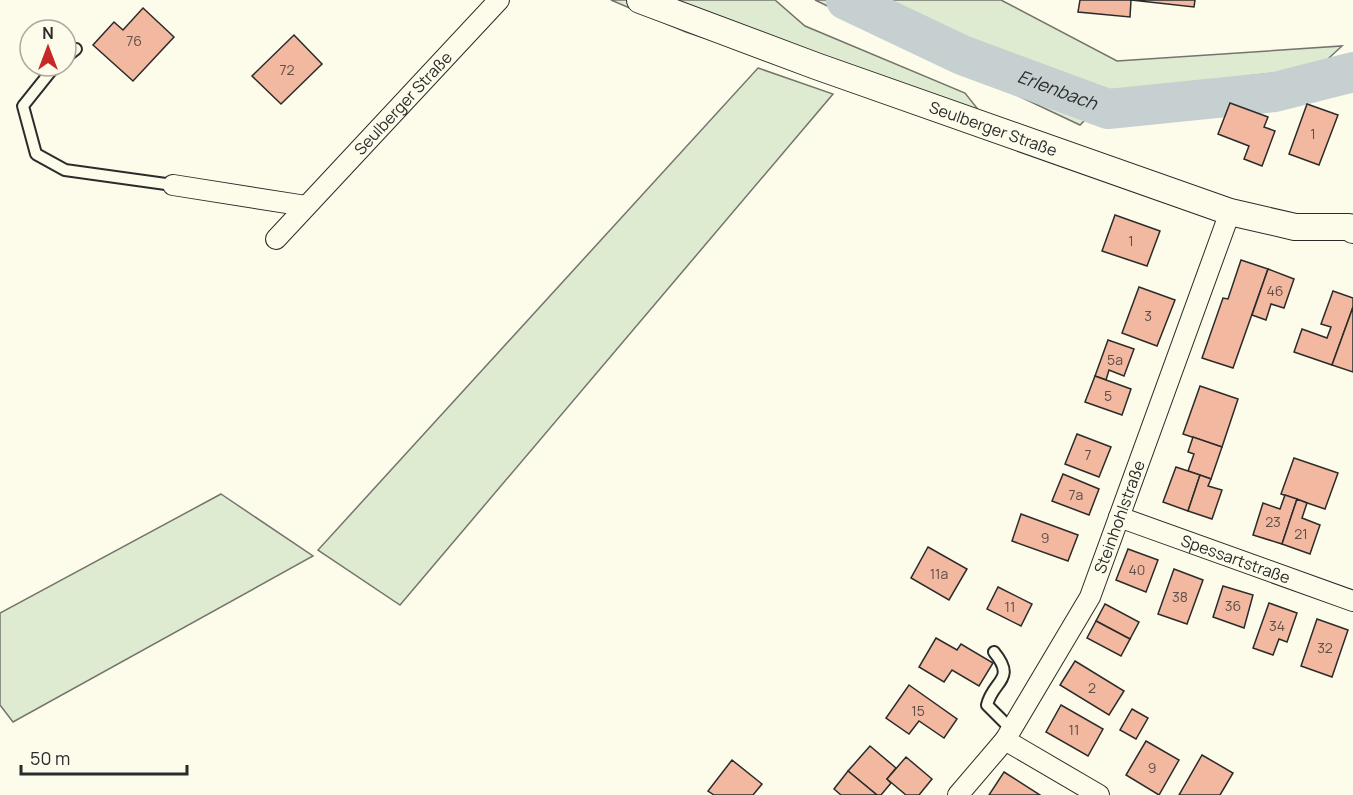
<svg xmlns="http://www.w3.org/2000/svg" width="1353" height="795" font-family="Manrope,sans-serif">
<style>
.green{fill:#deebd1;stroke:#74746e;stroke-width:1.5}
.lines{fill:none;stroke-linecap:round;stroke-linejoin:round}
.river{stroke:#c7d0d0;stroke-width:40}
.building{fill:#f2b8a0;stroke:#2b2b2b;stroke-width:1.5}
.service-casing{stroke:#2b2b2b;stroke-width:14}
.minor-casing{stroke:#2b2b2b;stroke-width:22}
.tertiary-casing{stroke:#2b2b2b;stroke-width:28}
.service{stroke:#fdfbea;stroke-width:10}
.minor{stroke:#fdfbea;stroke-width:20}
.tertiary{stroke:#fdfbea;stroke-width:26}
.labels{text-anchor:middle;stroke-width:4.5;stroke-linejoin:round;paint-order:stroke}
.number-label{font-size:14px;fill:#5d4e48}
.street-label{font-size:16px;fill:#2b2b2b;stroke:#fdfbea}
.water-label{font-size:18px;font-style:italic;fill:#2b2b2b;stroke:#fdfbea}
</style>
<rect width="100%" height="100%" fill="#fdfbea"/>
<g class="green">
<path d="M611 0H775L805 26 965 93 1000 137 686 32Z"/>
<path d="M815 0H1001L1117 61 1342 46 1318 68 1114 91 1080 125Z"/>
<path d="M758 68 833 94 400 605 318 550Z"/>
<path d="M221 494 313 556 13 722 0 705V613Z"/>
</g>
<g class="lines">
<path class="river" id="s1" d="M846 0 962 55 1108 109 1275 92 1353 72"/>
</g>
<g class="building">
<path d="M1080 0H1195L1194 7 1131 0 1130 17 1078 12Z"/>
<path d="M143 8 174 37 133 81 93 45 114 22 123 30Z"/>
<path d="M294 35 322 64 281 104 252 76Z"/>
<path d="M1230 103 1268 117 1264 127 1275 131 1262 166 1244 159 1249 146 1218 134Z"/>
<path d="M1307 104 1338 115 1319 165 1289 154Z"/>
<path d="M1115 215 1160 231 1147 266 1102 251Z"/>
<path d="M1241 260 1268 269 1233 368 1202 358 1223 298 1228 299Z"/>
<path d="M1268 269 1294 279 1284 308 1271 304 1266 320 1252 315Z"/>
<path d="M1139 287 1175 300 1157 346 1122 333Z"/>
<path d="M1333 291 1353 298V307L1332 365 1294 352 1302 329 1327 338 1331 327 1321 324Z"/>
<path d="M1353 307V372L1332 365Z"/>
<path d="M1108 340 1134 349 1124 376 1109 370 1106 380 1095 376Z"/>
<path d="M1095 376 1131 389 1122 415 1085 402Z"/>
<path d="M1200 386 1238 399 1222 447 1183 434Z"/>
<path d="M1077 434 1111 447 1099 477 1065 464Z"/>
<path d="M1193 437 1222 447 1211 479 1188 471 1194 454 1188 452Z"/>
<path d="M1294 458 1338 473 1325 509 1281 494Z"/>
<path d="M1176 467 1200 475 1188 511 1163 502Z"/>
<path d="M1063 474 1099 489 1089 515 1052 501Z"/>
<path d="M1200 475 1211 479 1208 486 1222 490 1212 519 1188 511Z"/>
<path d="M1285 495 1297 499 1282 544 1253 535 1263 503 1280 509Z"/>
<path d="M1297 499 1307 503 1302 518 1320 525 1310 554 1282 544Z"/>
<path d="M1021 514 1078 535 1068 561 1012 541Z"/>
<path d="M928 547 967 569 949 600 911 578Z"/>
<path d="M1128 549 1158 560 1146 592 1116 580Z"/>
<path d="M1174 569 1203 580 1187 624 1158 614Z"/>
<path d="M1223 586 1253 595 1244 628 1213 617Z"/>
<path d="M998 587 1032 604 1021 626 987 609Z"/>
<path d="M1269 603 1297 613 1287 642 1279 639 1273 655 1253 648Z"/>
<path d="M1105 604 1139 622 1130 639 1096 621Z"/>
<path d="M1317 619 1348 630 1332 677 1301 666Z"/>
<path d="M1096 621 1130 639 1121 656 1087 638Z"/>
<path d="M936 638 957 650 961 644 993 663 979 686 952 670 944 682 919 667Z"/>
<path d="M1075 661 1124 691 1109 715 1060 685Z"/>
<path d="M909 685 957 719 944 738 919 721 909 734 886 718Z"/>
<path d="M1061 705 1103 729 1088 756 1046 732Z"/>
<path d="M1132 709 1148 718 1136 739 1120 730Z"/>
<path d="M1146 741 1179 760 1159 795 1126 775Z"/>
<path d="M870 746 896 768 887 779 891 783 881 795H877L848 771Z"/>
<path d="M1202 755 1233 773 1220 795H1179Z"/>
<path d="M906 757 932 779 919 795H906L887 779Z"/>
<path d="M732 760 762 784 753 795H714L708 791Z"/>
<path d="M848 771 877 795H841L834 789Z"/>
<path d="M1004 772 1040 795H989Z"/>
</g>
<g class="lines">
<g class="service-casing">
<g id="service">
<path d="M66 57 76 49"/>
<path d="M55 66 23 106 36 154 65 170 173 185"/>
<path d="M994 652C1017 680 993 680 987 705L1011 729"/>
</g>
</g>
<g class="minor-casing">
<g id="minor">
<path d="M173 185 306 206"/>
<path id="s2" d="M276 239 499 0"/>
<path id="s3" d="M1119 517 1353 601"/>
<path d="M1005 740 1099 795"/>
<path id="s4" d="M958 795 1005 740 1090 597 1230 212"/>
</g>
</g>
<g class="tertiary-casing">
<g id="tertiary">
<path id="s5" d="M640 0 816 66 1230 212 1295 227H1349L1353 230"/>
</g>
</g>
<use href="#service" class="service"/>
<use href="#minor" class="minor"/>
<use href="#tertiary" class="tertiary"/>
</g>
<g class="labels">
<g class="number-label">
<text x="134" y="46">76</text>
<text x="287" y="75">72</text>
<text x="1313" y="139">1</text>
<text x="1131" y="246">1</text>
<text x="1275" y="296">46</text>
<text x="1148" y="321">3</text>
<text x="1115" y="365">5a</text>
<text x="1108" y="401">5</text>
<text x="1088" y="460">7</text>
<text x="1076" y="500">7a</text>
<text x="1273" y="527">23</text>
<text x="1301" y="539">21</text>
<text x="1045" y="543">9</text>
<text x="1137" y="575">40</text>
<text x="939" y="579">11a</text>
<text x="1180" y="602">38</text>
<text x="1233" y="611">36</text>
<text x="1010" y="612">11</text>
<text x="1277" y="631">34</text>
<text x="1325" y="653">32</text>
<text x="1092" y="693">2</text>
<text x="918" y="716">15</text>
<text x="1074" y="735">11</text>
<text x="1152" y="773">9</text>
</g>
<g class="street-label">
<text dy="6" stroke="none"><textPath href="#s2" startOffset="186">Seulberger Straße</textPath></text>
<text dy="6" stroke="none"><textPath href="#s5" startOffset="376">Seulberger Straße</textPath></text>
<text dy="6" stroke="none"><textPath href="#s4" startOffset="324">Steinhohlstraße</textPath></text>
<text dy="6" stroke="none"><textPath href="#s3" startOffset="124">Spessartstraße</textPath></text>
</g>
<g class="water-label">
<text dy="6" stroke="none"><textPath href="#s1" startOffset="230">Erlenbach</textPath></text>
</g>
</g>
<g transform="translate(48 48)"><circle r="28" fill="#fdfbea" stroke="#a9a89e" stroke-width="1.5"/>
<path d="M0-4.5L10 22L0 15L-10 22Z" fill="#c62828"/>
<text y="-9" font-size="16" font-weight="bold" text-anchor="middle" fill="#2b2b2b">N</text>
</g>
<path d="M21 765v9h166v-9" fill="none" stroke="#2b2b2b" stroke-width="3"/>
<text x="30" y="765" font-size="18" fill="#2b2b2b" stroke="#fdfbea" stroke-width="4.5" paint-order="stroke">50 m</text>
</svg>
